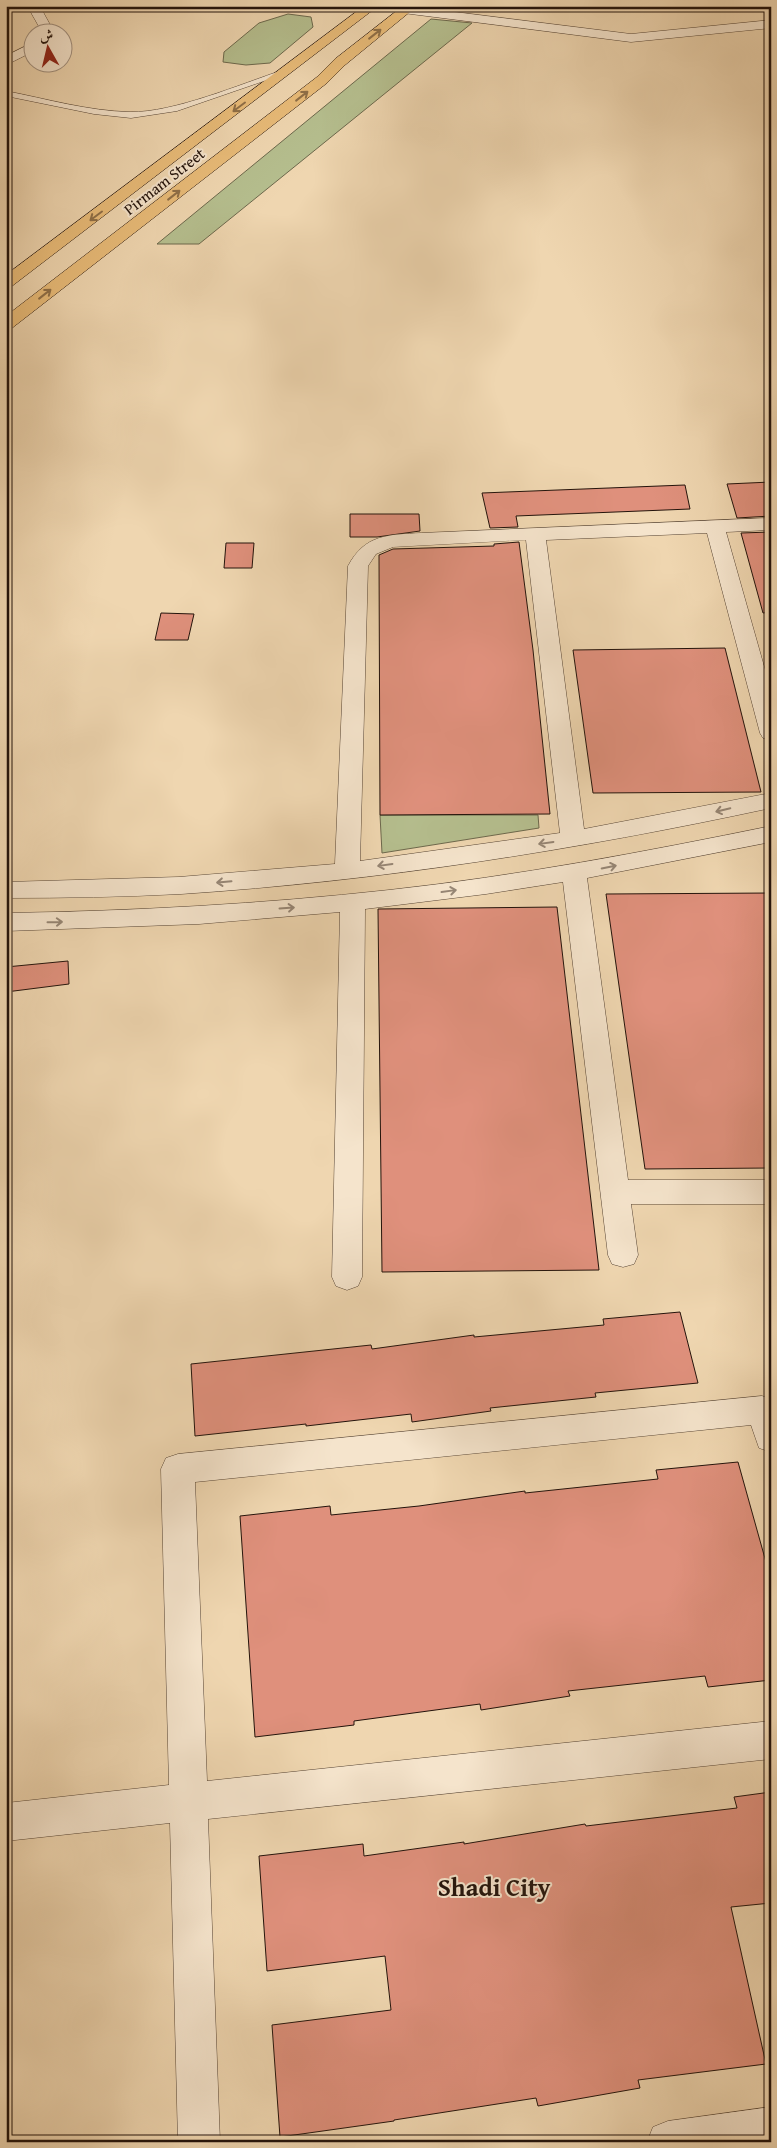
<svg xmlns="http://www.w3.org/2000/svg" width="777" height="2148" font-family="'Gentium Book Plus',Amiri,serif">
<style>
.green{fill:#b5be8e;stroke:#6c684c}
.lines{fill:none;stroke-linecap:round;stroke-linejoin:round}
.stream{stroke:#6e7573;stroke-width:4.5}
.building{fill:#df907c;stroke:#23130b}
.lane-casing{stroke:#564434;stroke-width:1}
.street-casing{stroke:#564434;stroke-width:1}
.highway-casing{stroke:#23130b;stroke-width:1}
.lane{fill:#f5e4cc;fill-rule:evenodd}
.street{fill:#f5e4cc;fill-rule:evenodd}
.highway{fill:#e8bb78;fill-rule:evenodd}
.oneway{stroke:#8f6f47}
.oneway2{stroke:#968675}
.labels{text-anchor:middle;stroke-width:4;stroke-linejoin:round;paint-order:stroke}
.far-street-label{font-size:16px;fill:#23130b;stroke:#f5e4cc}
.near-neighbourhood-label{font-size:25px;font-weight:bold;fill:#23130b;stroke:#f5e4cc}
</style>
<rect width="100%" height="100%" fill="#efd6b0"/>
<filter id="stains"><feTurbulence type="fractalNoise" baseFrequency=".004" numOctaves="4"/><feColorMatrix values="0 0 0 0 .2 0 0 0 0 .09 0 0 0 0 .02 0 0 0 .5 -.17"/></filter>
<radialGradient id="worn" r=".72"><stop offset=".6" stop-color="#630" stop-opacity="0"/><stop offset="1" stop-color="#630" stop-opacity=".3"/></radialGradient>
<g class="green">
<path d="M288 14 311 17 313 27 270 63 246 65 223 62 224 52 259 23Z"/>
<path d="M431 19 472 23 199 244H157Z"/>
<path d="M380 815H538L539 828 382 853Z"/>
</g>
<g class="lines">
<path class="stream" d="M444 9 448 6"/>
</g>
<g class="building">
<path d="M771 482V516L737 518 727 484Z"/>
<path d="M685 485 690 509 516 516 518 527 490 528 482 493Z"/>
<path d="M350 514H419L420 531 377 537H350Z"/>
<path d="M771 532V612L763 613 741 533Z"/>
<path d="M519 542 533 650 550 814 380 815 379 555 393 549 494 546V544Z"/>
<path d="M226 543H254L252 568H224Z"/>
<path d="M161 613 194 614 188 640H155Z"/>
<path d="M725 648 761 792 593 793 573 650Z"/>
<path d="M771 893V1168L645 1169 606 894Z"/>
<path d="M557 907 599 1270 382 1272 378 909Z"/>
<path d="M68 961 69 984 6 992V967Z"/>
<path d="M680 1312 698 1383 595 1393 596 1397 490 1408 491 1411 412 1422 411 1414 306 1426V1424L195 1436 191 1364 371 1345 372 1349 474 1335V1337L604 1325 603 1319Z"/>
<path d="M738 1462 771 1580V1680L708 1687 705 1676 568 1691 570 1696 481 1710 480 1704 354 1721V1725L255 1737 240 1516 330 1506 331 1515 419 1506 525 1491V1493L658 1479 656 1470Z"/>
<path d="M771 1792V1903L731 1907 766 2064 638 2080 640 2088 538 2106 536 2098 394 2120V2121L280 2137 272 2025 391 2010 385 1956 267 1971 259 1856 363 1844 364 1856 464 1842V1844L585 1824 586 1826 737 1808 734 1797Z"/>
</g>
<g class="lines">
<g class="lane-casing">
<path id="lane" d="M283 70 290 72 177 111 131 118 94 114 6 96V91C47 99 88 111 130 112 173 113 241 84 283 70Z"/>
</g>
<g class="street-casing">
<g id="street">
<path d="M31 6H45L42 10 54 32H42L29 9Z"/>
<path d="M407 6 631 34 771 20V28L631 42 403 13 401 10Z"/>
<path d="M32 43V52L6 65V56Z"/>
<path d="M771 518V530L726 532 771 691V740L763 738 760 733 707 533 546 540 584 829 771 793V808C576 850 379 881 181 894 123 897 64 898 6 898V882L179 877 335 864 348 566C365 534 388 535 421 533ZM526 540 560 833 360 861 368 566 376 554 393 547Z"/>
<path d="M771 826V842L587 878 628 1180H771V1204H631L638 1255 634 1264 623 1267 612 1264 608 1255 563 882 486 894 365 909 362 1277 358 1286 347 1290 336 1286 332 1277 340 912 199 924 6 931V913C134 911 262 904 389 890 517 876 644 852 771 826Z"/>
<path d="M762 1396 771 1399V1452L759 1448 751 1425 195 1482 207 1781 771 1721V1759L208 1819 220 2142H178L170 1823 6 1841V1803L169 1785 161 1469 166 1458 178 1454Z"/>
<path d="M771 2107V2142H647L653 2127 668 2121Z"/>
</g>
</g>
<g class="highway-casing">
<g id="highway">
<path d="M364 6H378L12 286 6 288V275Z"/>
<path d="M403 6H417L345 65 327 83 12 328 6 329V316L317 77 335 59Z"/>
</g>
</g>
<use href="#lane" class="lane"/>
<use href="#street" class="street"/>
<use href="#highway" class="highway"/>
</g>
<defs><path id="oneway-shaft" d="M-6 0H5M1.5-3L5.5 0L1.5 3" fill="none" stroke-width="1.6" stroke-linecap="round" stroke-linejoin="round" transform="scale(1.25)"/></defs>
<g class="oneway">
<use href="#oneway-shaft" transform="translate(375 34) rotate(-38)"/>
<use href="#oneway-shaft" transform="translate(302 96) rotate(-38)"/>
<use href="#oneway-shaft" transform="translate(239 107) rotate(143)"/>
<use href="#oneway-shaft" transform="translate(174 195) rotate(-38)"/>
<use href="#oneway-shaft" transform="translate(96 216) rotate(143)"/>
<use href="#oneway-shaft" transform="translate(45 294) rotate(-38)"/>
</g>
<g class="oneway2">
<use href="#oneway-shaft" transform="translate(723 810) rotate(167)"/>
<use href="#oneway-shaft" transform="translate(546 843) rotate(172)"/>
<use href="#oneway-shaft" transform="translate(385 865) rotate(172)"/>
<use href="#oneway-shaft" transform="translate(609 867) rotate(-11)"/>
<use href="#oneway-shaft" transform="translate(224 882) rotate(175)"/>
<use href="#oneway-shaft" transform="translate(449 891) rotate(-8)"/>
<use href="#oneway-shaft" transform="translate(287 908) rotate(-4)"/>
<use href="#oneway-shaft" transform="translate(55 922) rotate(-1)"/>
</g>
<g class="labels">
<g class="far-street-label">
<text transform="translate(164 181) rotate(-38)" y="6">Pirmam Street</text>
</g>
<g class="near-neighbourhood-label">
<text x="494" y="1896">Shadi City</text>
</g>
</g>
<rect width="777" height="2148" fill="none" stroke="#efd6b0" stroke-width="25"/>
<rect x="8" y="8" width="762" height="2133" fill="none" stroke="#23130b" stroke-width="2.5"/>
<rect x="12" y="12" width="752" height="2123" fill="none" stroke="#23130b"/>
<g transform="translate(48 48) rotate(352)"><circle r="24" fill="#f5e4cc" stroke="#a1907f"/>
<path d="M0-4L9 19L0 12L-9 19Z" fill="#8f2418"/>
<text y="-8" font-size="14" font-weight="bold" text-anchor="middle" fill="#23130b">ش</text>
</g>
<rect width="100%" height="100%" filter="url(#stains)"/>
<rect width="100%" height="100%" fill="url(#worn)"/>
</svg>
